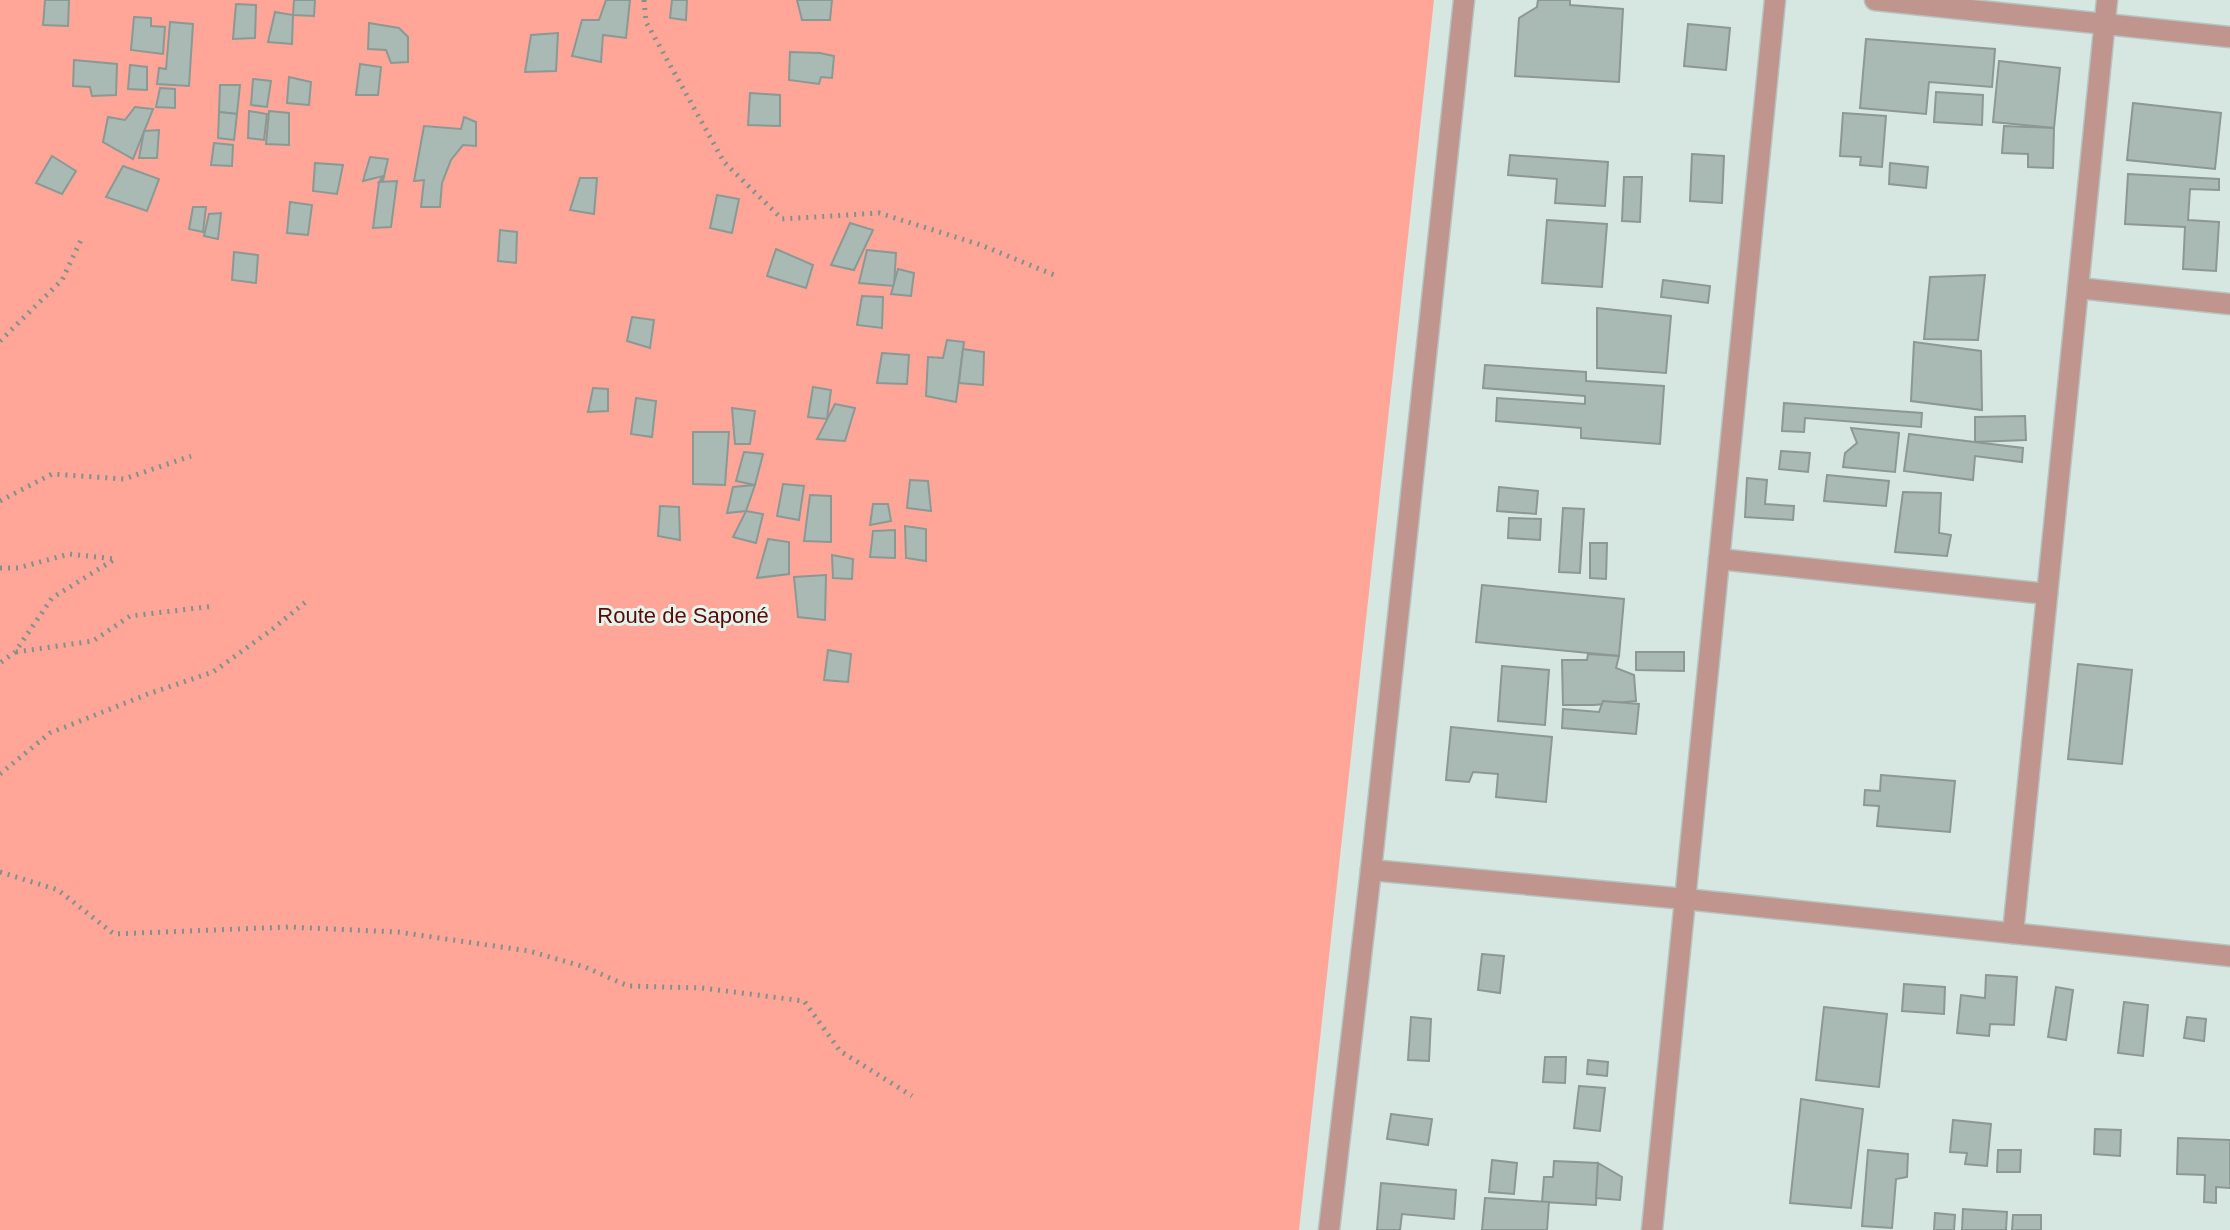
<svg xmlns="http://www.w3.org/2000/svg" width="2230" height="1230" font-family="Helvetica,sans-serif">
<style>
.green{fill:#ffa698}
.building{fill:#a9b9b3;stroke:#8a9994;stroke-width:2}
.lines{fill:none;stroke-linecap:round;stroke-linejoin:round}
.street-casing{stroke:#b6c4bf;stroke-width:23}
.path{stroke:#848f8b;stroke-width:5;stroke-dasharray:2 6;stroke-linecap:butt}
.street{stroke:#bf958e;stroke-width:20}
.labels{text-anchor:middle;stroke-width:6;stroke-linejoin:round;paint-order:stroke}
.park-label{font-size:22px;fill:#5d0905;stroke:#e3f4ed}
</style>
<rect width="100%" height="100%" fill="#d6e6e0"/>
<path class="green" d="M0 0H1434L1299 1230H0Z"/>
<g class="building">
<path d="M45 0H69L68 26 43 25Z"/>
<path d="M294 0H315L314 16 293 15Z"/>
<path d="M606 0H630L626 38 603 35 601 62 572 56 582 20H599Z"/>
<path d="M672 0H687L686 20 670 18Z"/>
<path d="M797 0H832L830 20H802Z"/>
<path d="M1538 0H1570V5L1623 9 1619 82 1515 76 1519 18 1537 7Z"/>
<path d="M236 4 256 5 255 38 233 39Z"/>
<path d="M275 12 293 15 292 44 268 42Z"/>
<path d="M134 17 151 18V26L165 27 163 54 131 50Z"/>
<path d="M170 22 193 24 189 86 157 84 159 68 166 69Z"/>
<path d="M369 23 399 28 408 37V62L391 63 386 50 368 49Z"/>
<path d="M1688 24 1730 28 1726 70 1684 66Z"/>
<path d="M558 33 556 71 525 72 531 35Z"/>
<path d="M1866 39 1995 49 1992 87 1929 82 1926 114 1860 108Z"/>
<path d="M790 52 820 53 834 56 832 78 821 77 819 84 789 80Z"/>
<path d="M74 60 117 64 116 95 92 96 90 87 73 86Z"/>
<path d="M1999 61 2060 68 2054 128 1993 122Z"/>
<path d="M360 64 381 67 378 95H356Z"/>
<path d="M130 65 147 67V90L128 89Z"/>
<path d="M289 77 311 82 309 105 287 103Z"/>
<path d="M253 79 271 81 267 107 251 105Z"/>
<path d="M220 85H240L237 114 219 112Z"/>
<path d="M160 88 175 89V108L156 107Z"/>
<path d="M1936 92 1983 95 1982 125 1934 122Z"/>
<path d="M750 93 780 95V126L748 125Z"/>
<path d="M2133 103 2221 113 2215 169 2127 160Z"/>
<path d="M135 107 153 109 133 159 103 142 108 117 125 120Z"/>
<path d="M249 111 267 114 264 140 248 138Z"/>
<path d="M269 111 289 113V145L266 144Z"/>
<path d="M219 112 237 114 234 140 218 138Z"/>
<path d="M1843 113 1886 116 1882 167 1860 165 1861 157 1840 156Z"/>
<path d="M464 117 476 122V146L463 145 451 160 442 183 440 207H421L424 180 414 181 424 126 461 129Z"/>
<path d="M2004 126 2054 128 2053 168 2028 167V154L2002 153Z"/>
<path d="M159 130 157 158H139L144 131Z"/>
<path d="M214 143 233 145 232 166 211 165Z"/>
<path d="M1692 154 1724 156 1722 203 1690 201Z"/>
<path d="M1510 155 1608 162 1605 206 1555 203 1557 179 1508 175Z"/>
<path d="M52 156 76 171 62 194 36 183Z"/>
<path d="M370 157 388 159 383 181 379 182 383 176 363 181Z"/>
<path d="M315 163 343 165 337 194 313 191Z"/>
<path d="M1890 163 1928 167 1926 188 1889 184Z"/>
<path d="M123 166 159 179 147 211 106 197Z"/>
<path d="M2128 174 2219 179V190L2190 189 2188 220 2219 222 2216 271 2183 269 2185 227 2125 224Z"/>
<path d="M1624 177H1642L1640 222 1622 221Z"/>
<path d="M580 178H597L594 214 570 210Z"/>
<path d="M397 181 391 227 373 228 379 182Z"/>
<path d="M717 195 739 199 732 233 710 228Z"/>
<path d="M290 202 312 205 308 235 287 233Z"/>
<path d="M193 207H206L203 232 189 229Z"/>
<path d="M221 213 218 239 204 236 209 214Z"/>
<path d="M1547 220 1607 224 1602 287 1542 283Z"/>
<path d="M850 223 873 230 854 270 831 265Z"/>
<path d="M500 230 517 232 516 263 498 261Z"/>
<path d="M776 249 813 265 806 288 767 276Z"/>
<path d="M867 250 896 253 894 286 859 283Z"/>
<path d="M234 252 258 255 256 283 232 280Z"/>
<path d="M898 269 914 273 911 296 891 294Z"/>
<path d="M1985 275 1978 340 1924 339 1930 277Z"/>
<path d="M1663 280 1710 286 1708 303 1661 297Z"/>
<path d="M862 296 883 297 882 328 857 325Z"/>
<path d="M1597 308 1671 316 1666 373 1597 368Z"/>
<path d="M632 317 654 320 650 348 627 341Z"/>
<path d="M947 340 964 342 956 402 926 396 928 357 943 358Z"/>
<path d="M1914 342 1981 351 1982 410 1911 401Z"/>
<path d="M963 349 984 352 983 385 959 383Z"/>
<path d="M882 353 909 355 907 384 877 383Z"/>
<path d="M1485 365 1586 372V381L1664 386 1660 444 1581 438V428L1496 421 1497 398 1585 404V396L1483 388Z"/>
<path d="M813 387 831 390 827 419 808 417Z"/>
<path d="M593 388 608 389V411L588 412Z"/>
<path d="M636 398 656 401 652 437 631 434Z"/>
<path d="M1784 403 1922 413 1921 427 1805 418 1804 432 1782 431Z"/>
<path d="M835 404 855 408 845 441 817 439Z"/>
<path d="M732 408 755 411 750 444H735Z"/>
<path d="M2025 416 2026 440 1975 442V417Z"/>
<path d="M1851 428 1899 433 1895 472 1843 467 1845 453 1857 443Z"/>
<path d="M693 432H729L725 485 693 484Z"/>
<path d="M1909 434 2023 448 2022 462 1975 456 1973 480 1904 471Z"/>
<path d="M1781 451 1810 453 1808 472 1779 469Z"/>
<path d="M744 452 763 454 755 485 736 481Z"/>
<path d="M1827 475 1889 481 1886 506 1824 501Z"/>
<path d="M1747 478 1767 480 1765 504 1794 506 1793 520 1745 517Z"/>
<path d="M910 480 928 481 931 511 907 508Z"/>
<path d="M783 484 804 486 799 520 777 516Z"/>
<path d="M755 485 746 511 727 513 733 487Z"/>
<path d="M1499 487 1538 491 1536 514 1497 511Z"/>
<path d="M1903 492 1941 493 1939 533 1951 535 1947 556 1895 552Z"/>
<path d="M810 495 831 496V542L804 541Z"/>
<path d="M873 504H888L891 521 870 525Z"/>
<path d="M660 506 679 507 680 540 658 536Z"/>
<path d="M1563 508 1584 509 1580 573 1559 572Z"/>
<path d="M746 511 763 514 756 543 733 537Z"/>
<path d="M1509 518 1541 519 1540 540 1508 538Z"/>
<path d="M905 526 926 529V561L906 558Z"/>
<path d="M895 530V558L870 557 873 531Z"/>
<path d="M768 539 789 542V574L757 578Z"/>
<path d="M1590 543H1607L1606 579 1590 578Z"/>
<path d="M832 555 853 559 852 579 833 578Z"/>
<path d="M826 575 825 620 798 617 794 577Z"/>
<path d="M1482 585 1624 599 1619 656 1476 642Z"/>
<path d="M828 650 851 654 848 682 824 680Z"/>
<path d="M1636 652H1684V671L1636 670Z"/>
<path d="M1588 654 1619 656 1616 668 1634 675 1636 701 1594 705H1563L1562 660H1587Z"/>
<path d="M2078 664 2132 670 2122 764 2068 759Z"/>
<path d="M1502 666 1549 670 1545 725 1498 721Z"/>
<path d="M1603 701 1639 704 1636 734 1562 728 1563 709 1599 712Z"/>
<path d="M1451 727 1552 737 1546 802 1496 797 1498 774 1473 772 1469 782 1446 780Z"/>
<path d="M1881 775 1955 781 1950 832 1877 826 1879 806 1864 805 1865 790 1880 791Z"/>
<path d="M1482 954 1504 956 1500 993 1478 990Z"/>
<path d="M1986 975 2017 977 2014 1025 1990 1024 1989 1036 1957 1033 1961 995 1985 998Z"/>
<path d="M1904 984 1945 987 1944 1014 1902 1011Z"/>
<path d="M2056 987 2073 990 2066 1040 2048 1037Z"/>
<path d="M2124 1002 2148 1005 2143 1056 2118 1053Z"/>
<path d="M1824 1007 1887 1014 1879 1087 1816 1080Z"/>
<path d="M1411 1017 1431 1019 1429 1061 1408 1060Z"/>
<path d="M2187 1017 2206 1019 2204 1041 2184 1038Z"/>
<path d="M1545 1057H1566L1565 1083 1543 1082Z"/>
<path d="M1588 1060 1608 1062 1607 1076 1587 1074Z"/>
<path d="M1579 1086 1605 1088 1600 1131 1574 1128Z"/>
<path d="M1801 1099 1863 1109 1851 1208 1790 1203Z"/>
<path d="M1391 1114 1432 1119 1428 1145 1387 1139Z"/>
<path d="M1953 1120 1991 1124 1987 1166 1965 1164 1967 1153 1950 1152Z"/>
<path d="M2095 1129 2121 1130 2120 1156 2094 1154Z"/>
<path d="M2178 1138 2230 1140V1188L2216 1187V1203L2204 1202 2205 1175 2177 1174Z"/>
<path d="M1868 1150 1908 1154 1907 1177 1896 1179 1892 1228 1862 1226Z"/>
<path d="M1998 1150H2021L2020 1172H1997Z"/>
<path d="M1492 1160 1517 1163 1514 1194 1489 1192Z"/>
<path d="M1554 1161 1598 1163 1596 1205 1542 1202 1544 1177H1553Z"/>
<path d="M1598 1163 1622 1177 1620 1200 1596 1198Z"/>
<path d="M1381 1183 1456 1190 1454 1219 1402 1214 1400 1230H1377Z"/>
<path d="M1485 1198 1549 1202 1547 1230H1482Z"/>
<path d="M1963 1209 2007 1212 2006 1230H1962Z"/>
<path d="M1935 1213 1955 1215 1954 1230H1934Z"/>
<path d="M2013 1215H2041V1230H2012Z"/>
</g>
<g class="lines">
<g class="street-casing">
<g id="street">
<path d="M1875 0 2230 37"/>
<path d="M2078 288 2230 304"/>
<path d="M1719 559 2047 594"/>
<path d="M1371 870 1685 899 2230 956"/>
<path d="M2013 933 2107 0"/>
<path d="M1329 1230 1371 870 1464 0"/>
<path d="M1652 1230 1775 0"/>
</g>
</g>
<g class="path">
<path d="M644 0 646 22 724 162 782 219 879 213 981 245 1059 277"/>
<path d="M0 341 62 280 81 240"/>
<path d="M0 501 52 474 124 479 191 456"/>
<path d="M0 568H18L69 554 115 559 52 598 15 652 0 663"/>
<path d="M16 652 93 641 130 616 215 606"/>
<path d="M0 774 50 733 148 694 213 672 270 631 308 600"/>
<path d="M0 872 58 890 114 934 288 927 398 932 529 951 585 967 628 986 702 988 804 1001 840 1051 912 1096"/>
</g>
<use href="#street" class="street"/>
</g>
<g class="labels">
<g class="park-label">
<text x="683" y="623">Route de Saponé</text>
</g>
</g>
</svg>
